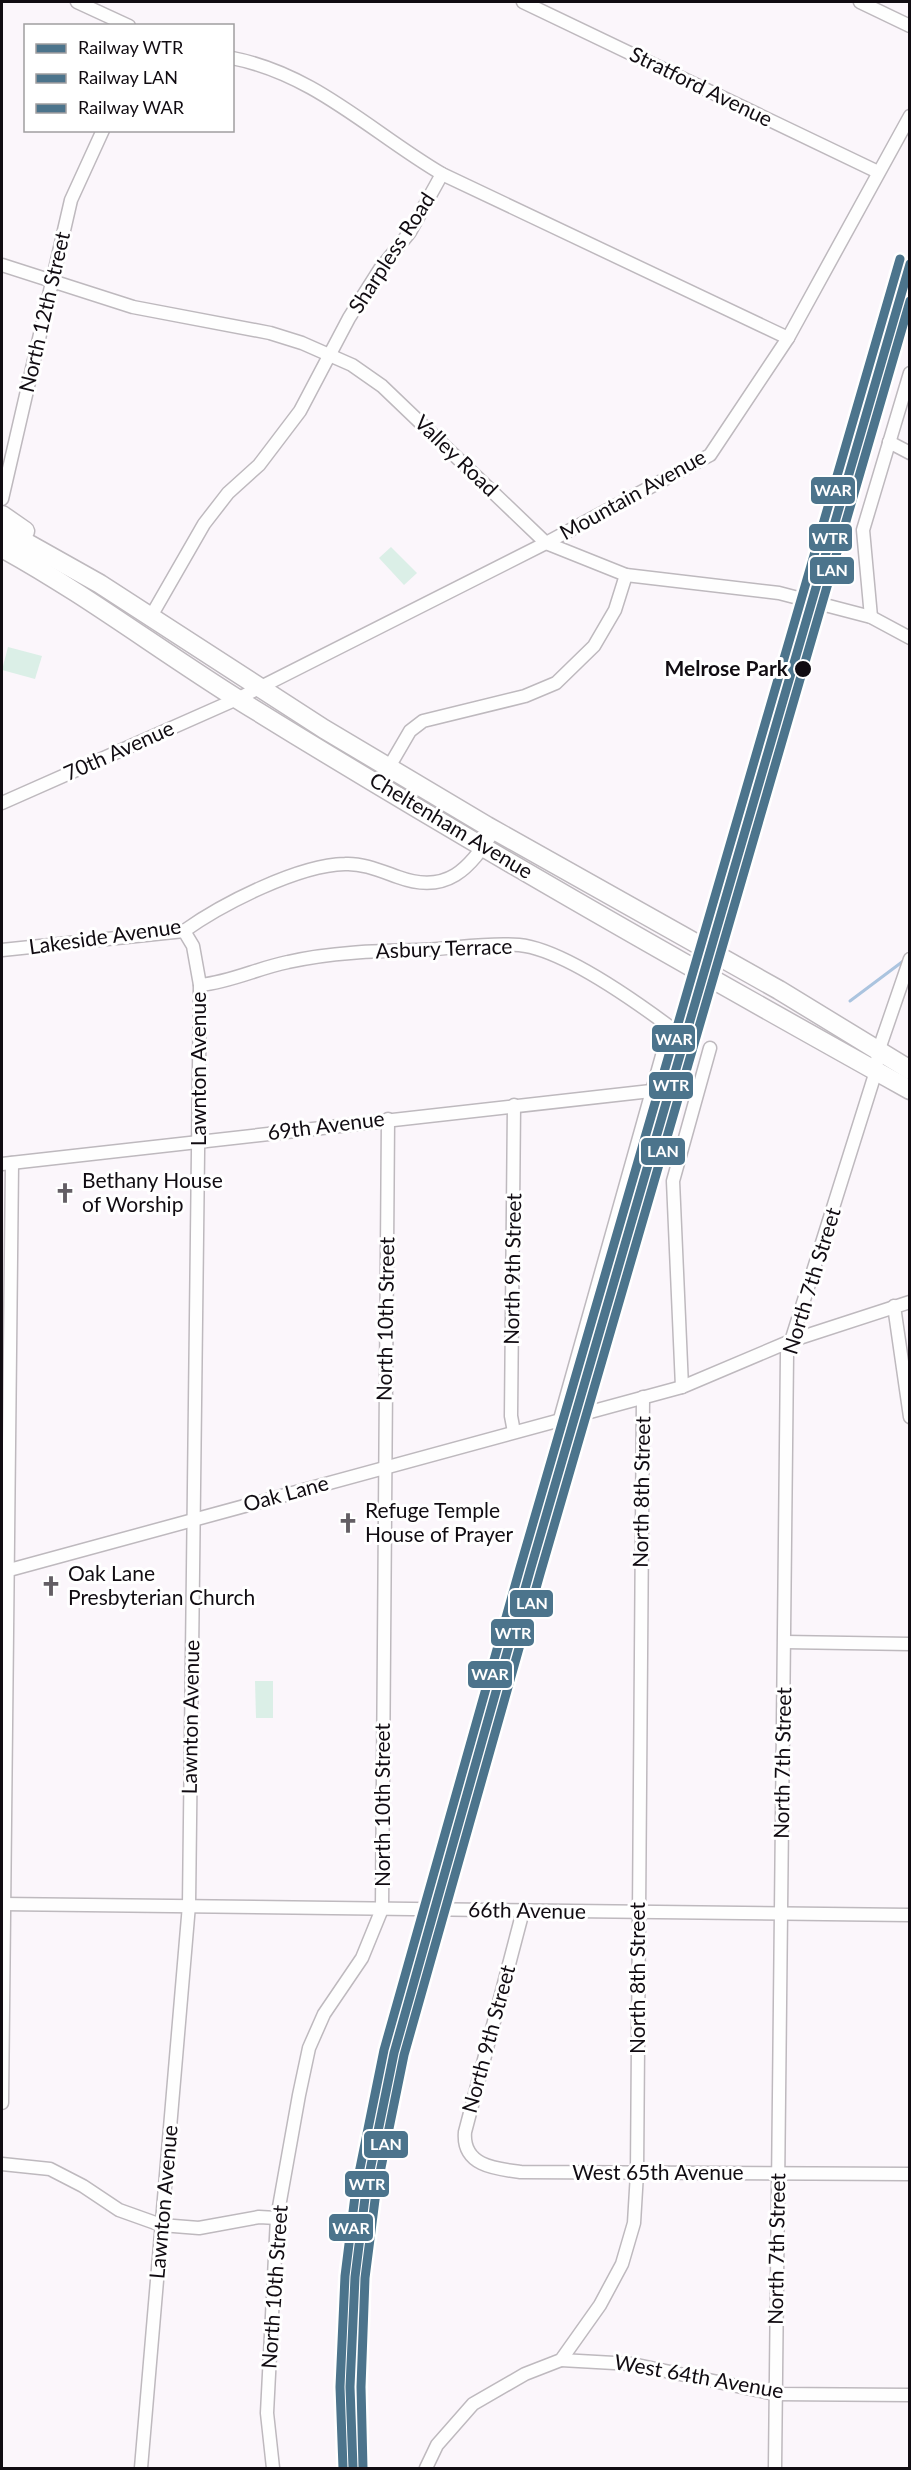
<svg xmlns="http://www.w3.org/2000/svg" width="911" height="2470" font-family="Lato,sans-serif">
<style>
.green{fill:#dbefe7}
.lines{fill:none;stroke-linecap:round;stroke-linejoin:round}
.stream{stroke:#abc4df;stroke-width:3}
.minor-casing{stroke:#beb9be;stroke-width:15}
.highway-casing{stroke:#beb9be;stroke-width:21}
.minor{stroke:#fefefe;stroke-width:12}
.highway{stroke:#fefefe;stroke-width:18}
.rail-1-casing{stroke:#fff;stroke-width:14}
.rail-2-casing{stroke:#fff;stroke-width:14}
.rail-3-casing{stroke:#fff;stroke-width:14}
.rail-1{stroke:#4c748c;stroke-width:9}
.rail-2{stroke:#4c748c;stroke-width:9}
.rail-3{stroke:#4c748c;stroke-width:9}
.stop-dot{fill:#110c12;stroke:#fff;stroke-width:2}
.labels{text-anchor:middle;stroke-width:6;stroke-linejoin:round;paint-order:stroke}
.street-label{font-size:21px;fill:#110c12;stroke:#fff}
.stop-label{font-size:21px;font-weight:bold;fill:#110c12;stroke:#fff;text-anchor:end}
.poi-label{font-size:21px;fill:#110c12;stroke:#fff;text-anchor:start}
.line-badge{stroke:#fff;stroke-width:2}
.badge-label{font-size:16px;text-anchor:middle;font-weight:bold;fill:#fff}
</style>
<rect width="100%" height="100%" fill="#fbf6fb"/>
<g class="green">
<path d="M391 547 417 573 404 585 379 558Z"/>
<path d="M8 647 42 656 35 679 2 670Z"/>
<path d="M255 1681H273V1718H256Z"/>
</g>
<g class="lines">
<path class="stream" d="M850 1001 906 959"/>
<g class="minor-casing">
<g id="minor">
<path d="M77 2 129 26"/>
<path d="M523 2 878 172"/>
<path d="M860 2 910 26"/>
<path d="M232 58C315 74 372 133 442 174L788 338"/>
<path d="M2 265 133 307 270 333 302 343 352 365 382 386 546 543 626 575 779 593 871 617 910 638"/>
<path d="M889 442 910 453"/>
<path d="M2 499 71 200 103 130"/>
<path d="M871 617 863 530 910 373"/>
<path d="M150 618 204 524 228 493 259 465 300 411 349 318 380 269 410 232 442 174"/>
<path d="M389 767 410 731 423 721 525 696 556 683 594 646 615 610 626 575"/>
<path d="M2 803 237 699 546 543 710 455 788 338 910 116"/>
<path d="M2 950 184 931C222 904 298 865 345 864 363 863 381 871 398 877 447 895 470 869 494 830"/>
<path d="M200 985C231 982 258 968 288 962 331 952 376 951 419 950 453 949 485 942 519 945 562 949 635 1001 670 1027L560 1419"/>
<path d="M514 1105 511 1416 514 1432"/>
<path d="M2 1164 651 1091"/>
<path d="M894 1306 910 1417"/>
<path d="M682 1387 673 1181 710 1048"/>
<path d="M2 1572 682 1387 793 1340 910 1302"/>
<path d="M785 1642 910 1644"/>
<path d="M2 1904 910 1915"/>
<path d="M523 1911 465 2132C462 2166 496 2169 521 2172L910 2174"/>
<path d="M2 2103 12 1163"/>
<path d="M2 2164 50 2169 83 2186 119 2210 161 2225 199 2228 259 2217 277 2218"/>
<path d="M561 2360 632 2364 775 2394 910 2395"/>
<path d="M141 2468 189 1905 200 985 193 946 184 931"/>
<path d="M273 2468 267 2413 277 2218 299 2095 309 2048 324 2014 362 1958 382 1909 388 1119"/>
<path d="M426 2468 437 2445 473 2404 525 2374 561 2360 600 2305 622 2264 634 2223 637 2173 643 1397"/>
<path d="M775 2468 787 1354 876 1071 878 1052 910 959"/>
</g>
</g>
<g class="highway-casing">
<g id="highway">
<path d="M2 515 25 531"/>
<path d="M2 529 100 584 324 729 487 826 779 990 910 1070"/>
<path d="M2 548C84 593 159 650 239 700 458 836 684 964 910 1090"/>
</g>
</g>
<use href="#minor" class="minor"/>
<use href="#highway" class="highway"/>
<g class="rail-1-casing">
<path id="rail-1" d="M353 2468 350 2387 355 2277 366 2190 394 2053 530 1571 910 264"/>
</g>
<g class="rail-2-casing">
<path id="rail-2" d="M363 2468 361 2387 365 2278 376 2192 404 2055 540 1574 910 301"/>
</g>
<g class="rail-3-casing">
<path id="rail-3" d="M343 2468 340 2387 345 2276 356 2188 384 2050 520 1568 900 259"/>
</g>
<use href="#rail-1" class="rail-1"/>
<use href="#rail-2" class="rail-2"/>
<use href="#rail-3" class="rail-3"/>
</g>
<defs>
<g id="church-bare" transform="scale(1.62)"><path d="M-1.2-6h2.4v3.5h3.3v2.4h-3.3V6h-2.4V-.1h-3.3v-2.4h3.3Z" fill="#635e64" stroke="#fff" stroke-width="2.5" paint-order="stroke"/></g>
</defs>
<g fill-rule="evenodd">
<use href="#church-bare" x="65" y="1193"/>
<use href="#church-bare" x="348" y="1523"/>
<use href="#church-bare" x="51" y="1586"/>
</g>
<circle class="stop-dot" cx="803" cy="669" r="9"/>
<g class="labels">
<g class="street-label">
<text transform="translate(701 87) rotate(26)" y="7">Stratford Avenue</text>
<text transform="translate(392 253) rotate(-57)" y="7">Sharpless Road</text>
<text transform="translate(45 312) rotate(-77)" y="7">North 12th Street</text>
<text transform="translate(456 456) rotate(44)" y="7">Valley Road</text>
<text transform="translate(633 495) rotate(-29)" y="7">Mountain Avenue</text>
<text transform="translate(119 751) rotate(-24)" y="7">70th Avenue</text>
<text transform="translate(451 826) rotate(31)" y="7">Cheltenham Avenue</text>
<text transform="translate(105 937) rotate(-8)" y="7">Lakeside Avenue</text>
<text transform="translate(444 949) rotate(-2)" y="7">Asbury Terrace</text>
<text transform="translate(199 1069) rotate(-90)" y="7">Lawnton Avenue</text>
<text transform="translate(326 1126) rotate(-7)" y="7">69th Avenue</text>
<text transform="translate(513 1269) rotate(-89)" y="7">North 9th Street</text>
<text transform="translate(812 1281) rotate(-73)" y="7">North 7th Street</text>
<text transform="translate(386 1319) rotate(-89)" y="7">North 10th Street</text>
<text transform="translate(642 1492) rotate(-89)" y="7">North 8th Street</text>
<text transform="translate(286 1494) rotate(-15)" y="7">Oak Lane</text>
<text transform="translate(191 1717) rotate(-89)" y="7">Lawnton Avenue</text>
<text transform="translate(783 1763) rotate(-89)" y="7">North 7th Street</text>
<text transform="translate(383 1805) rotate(-90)" y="7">North 10th Street</text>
<text transform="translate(527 1911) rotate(1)" y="7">66th Avenue</text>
<text transform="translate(638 1978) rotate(-90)" y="7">North 8th Street</text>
<text transform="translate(489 2039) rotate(-75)" y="7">North 9th Street</text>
<text x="658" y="2180">West 65th Avenue</text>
<text transform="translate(164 2202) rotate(-85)" y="7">Lawnton Avenue</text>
<text transform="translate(777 2249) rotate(-89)" y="7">North 7th Street</text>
<text transform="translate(275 2287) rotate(-86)" y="7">North 10th Street</text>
<text transform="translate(699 2377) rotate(10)" y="7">West 64th Avenue</text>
</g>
<g class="stop-label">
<text x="788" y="676">Melrose Park</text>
</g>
<g class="poi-label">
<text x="82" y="1188">Bethany House<tspan x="82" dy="24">of Worship</tspan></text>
<text x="365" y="1518">Refuge Temple<tspan x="365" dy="24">House of Prayer</tspan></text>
<text x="68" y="1581">Oak Lane<tspan x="68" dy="24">Presbyterian Church</tspan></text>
</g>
</g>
<g class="line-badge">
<rect x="810" y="476" width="46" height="29" rx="6" fill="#4c748c"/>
<rect x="808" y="523" width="45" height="29" rx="6" fill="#4c748c"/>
<rect x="809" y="556" width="46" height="29" rx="6" fill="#4c748c"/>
<rect x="651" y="1024" width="45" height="29" rx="6" fill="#4c748c"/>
<rect x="648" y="1071" width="46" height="29" rx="6" fill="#4c748c"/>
<rect x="640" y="1137" width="46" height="29" rx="6" fill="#4c748c"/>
<rect x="509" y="1589" width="45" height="29" rx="6" fill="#4c748c"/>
<rect x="490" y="1618" width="45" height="29" rx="6" fill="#4c748c"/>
<rect x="467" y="1660" width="46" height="29" rx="6" fill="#4c748c"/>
<rect x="363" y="2130" width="46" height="29" rx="6" fill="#4c748c"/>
<rect x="344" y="2170" width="46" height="28" rx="6" fill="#4c748c"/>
<rect x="328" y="2213" width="46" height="29" rx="6" fill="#4c748c"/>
</g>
<g class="badge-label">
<text x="833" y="496">WAR</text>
<text x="830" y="544">WTR</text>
<text x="832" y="576">LAN</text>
<text x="674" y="1045">WAR</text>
<text x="671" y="1091">WTR</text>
<text x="663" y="1157">LAN</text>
<text x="532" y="1609">LAN</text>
<text x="513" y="1639">WTR</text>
<text x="490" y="1680">WAR</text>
<text x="386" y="2150">LAN</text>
<text x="367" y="2190">WTR</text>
<text x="351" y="2234">WAR</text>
</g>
<rect width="911" height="2470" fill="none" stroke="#110c12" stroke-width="6"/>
<rect x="24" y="24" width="210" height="108" fill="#ffffff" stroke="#a09ea0" stroke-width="1.5"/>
<rect x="36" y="44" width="30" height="9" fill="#4c748c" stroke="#a09ea0" stroke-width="1.5"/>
<text x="78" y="54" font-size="18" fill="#110c12">Railway WTR</text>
<rect x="36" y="74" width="30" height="9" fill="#4c748c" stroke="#a09ea0" stroke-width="1.5"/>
<text x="78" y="84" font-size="18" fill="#110c12">Railway LAN</text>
<rect x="36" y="104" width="30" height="9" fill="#4c748c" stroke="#a09ea0" stroke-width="1.5"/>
<text x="78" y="114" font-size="18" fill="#110c12">Railway WAR</text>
</svg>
